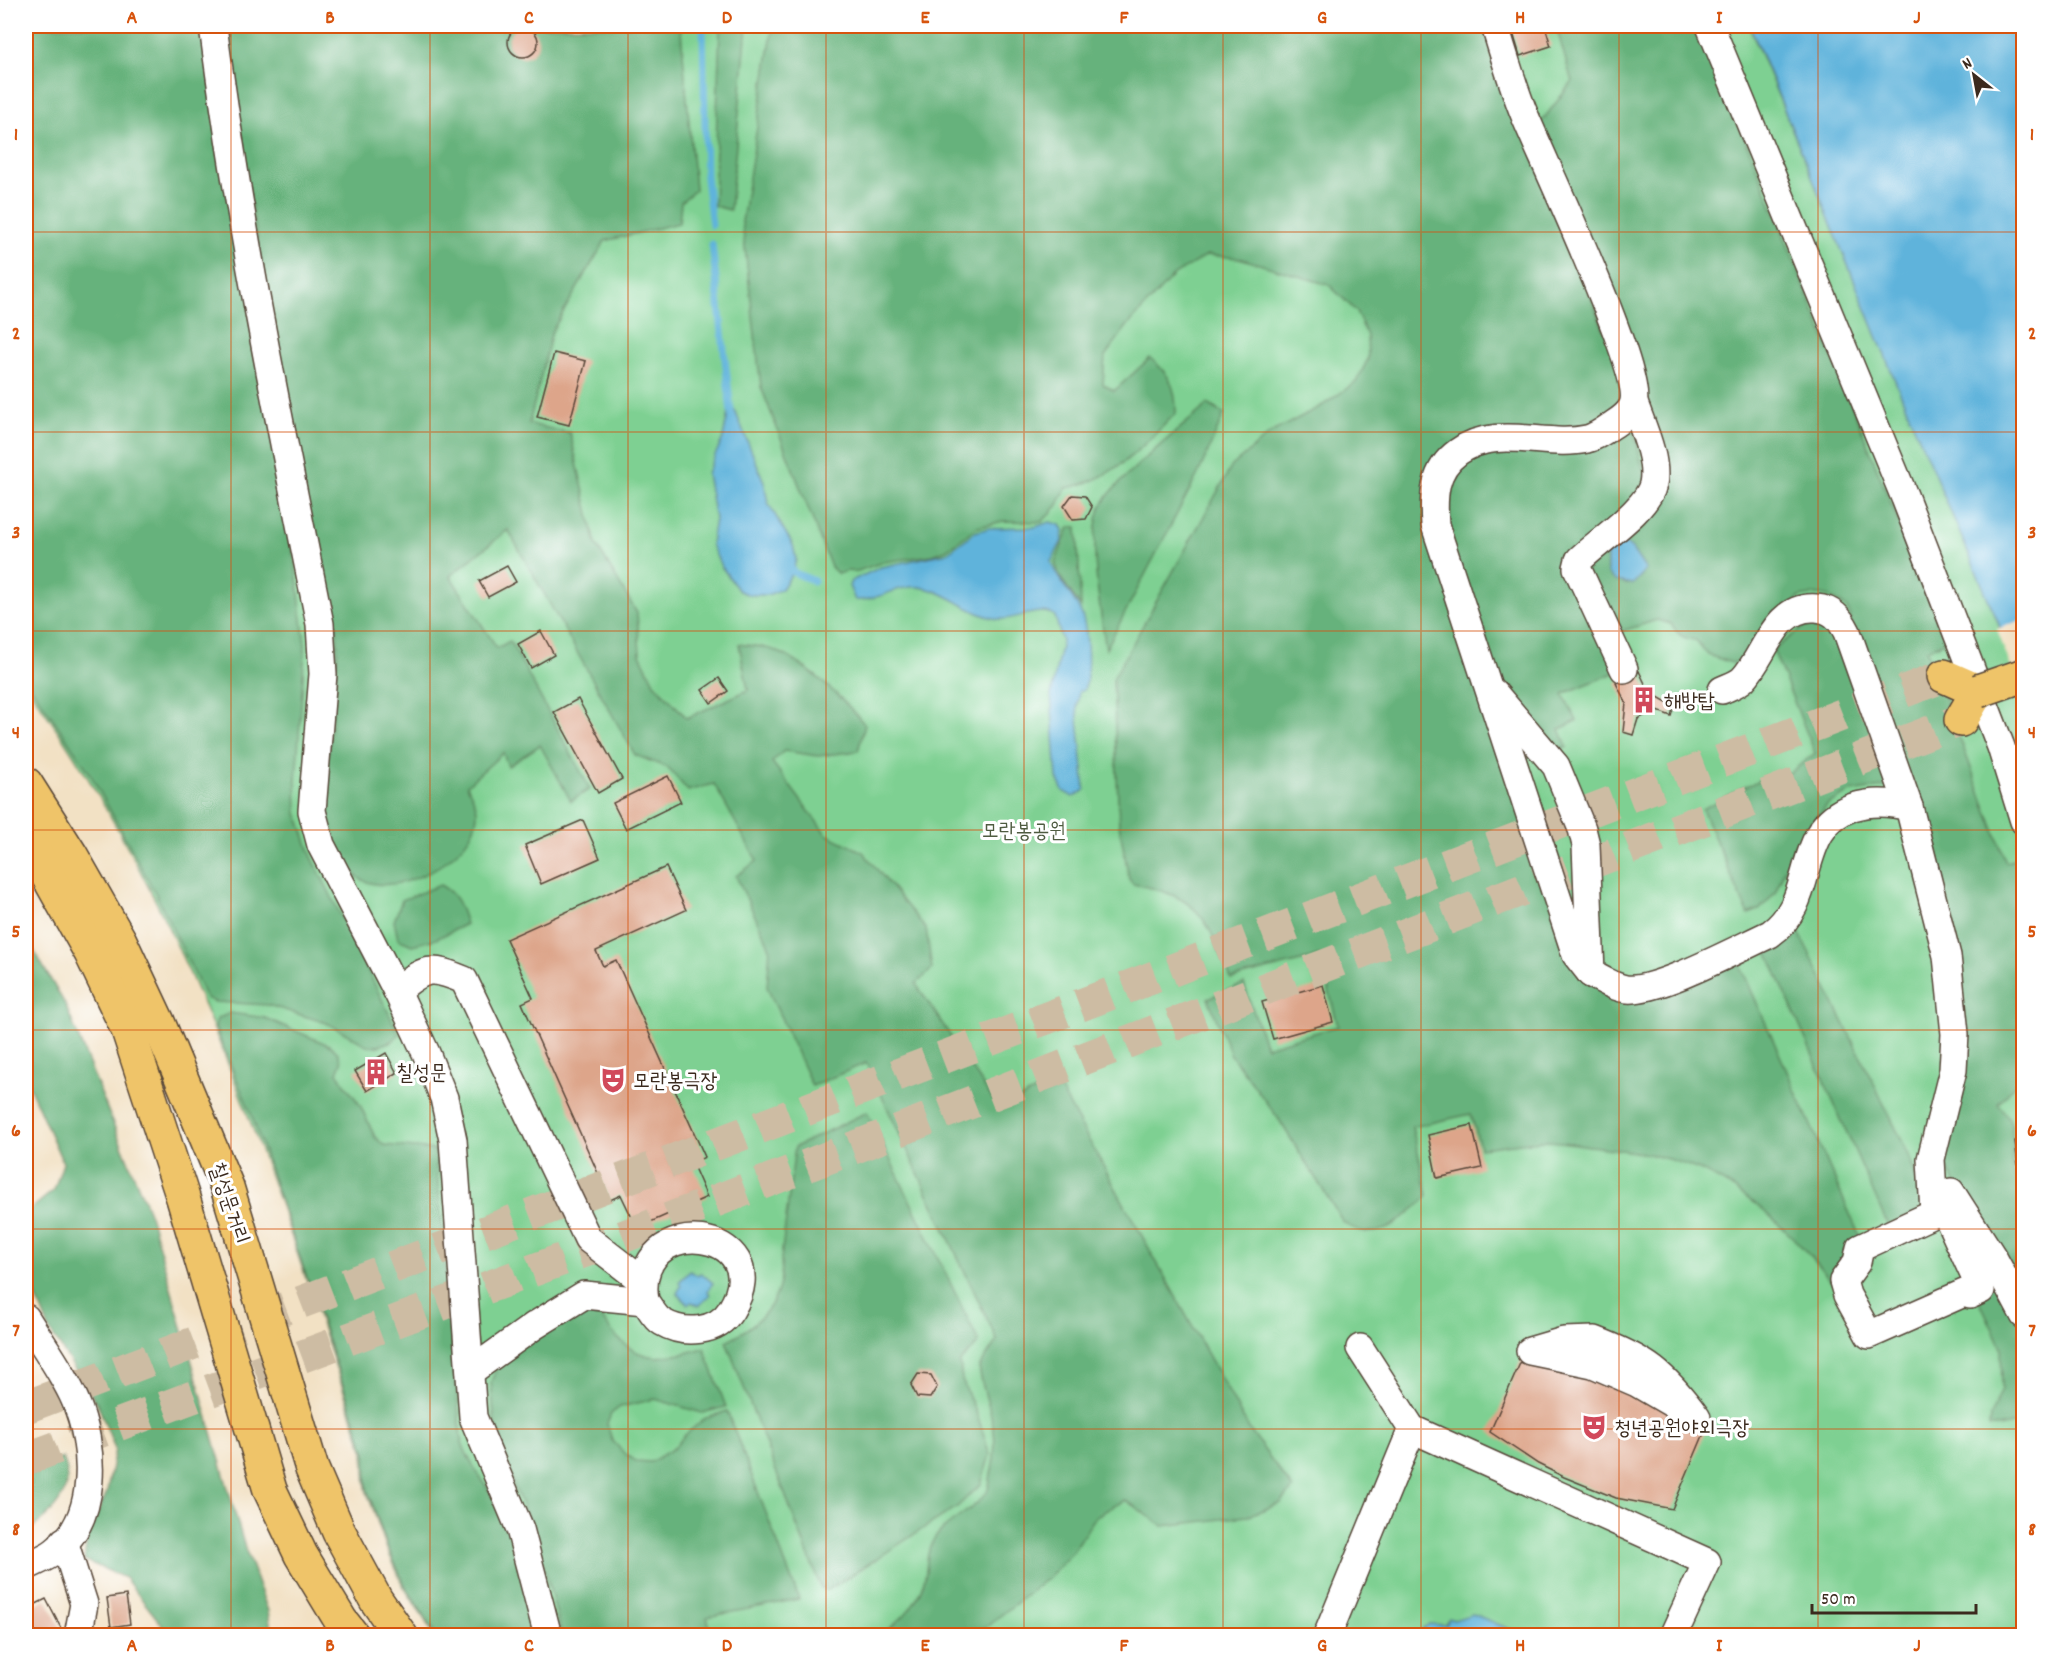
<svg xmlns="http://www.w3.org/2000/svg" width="2049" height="1661" font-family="Dekko,'Poor Story',sans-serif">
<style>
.green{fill:#7ed092;stroke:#5c7d58;stroke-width:1.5}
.forest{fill:#66b27c;stroke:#506e4d;stroke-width:1.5}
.water{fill:#5fb3db;stroke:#4d6e7c;stroke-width:1.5}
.pier{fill:#f2e1c4}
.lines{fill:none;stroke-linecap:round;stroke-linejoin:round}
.stream{stroke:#5fb3db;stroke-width:7}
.building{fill:#dda58a}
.major-tunnel{stroke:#cdbca3;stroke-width:33;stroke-dasharray:33 16;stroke-linecap:butt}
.minor-casing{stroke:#564537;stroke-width:30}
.major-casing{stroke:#564537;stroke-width:36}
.minor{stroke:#fff;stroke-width:27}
.major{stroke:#efc469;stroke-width:33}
.major-bridge-casing{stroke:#564537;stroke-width:36;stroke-linecap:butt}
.major-bridge{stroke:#efc469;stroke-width:33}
.grid{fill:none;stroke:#d7540e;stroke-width:1.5;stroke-opacity:0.55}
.labels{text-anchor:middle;stroke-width:6;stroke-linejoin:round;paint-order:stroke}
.poi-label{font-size:21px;fill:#3b2a1e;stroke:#fff;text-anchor:start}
.park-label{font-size:21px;fill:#4f5c41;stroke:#fff}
.street-label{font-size:21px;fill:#3b2a1e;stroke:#fff}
.neatline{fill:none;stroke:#d7540e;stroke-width:2}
.grid-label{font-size:20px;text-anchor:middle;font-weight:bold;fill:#d7540e}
</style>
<rect width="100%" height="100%" fill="#fff"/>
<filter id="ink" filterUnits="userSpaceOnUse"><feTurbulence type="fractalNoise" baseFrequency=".0167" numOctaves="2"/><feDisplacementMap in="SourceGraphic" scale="12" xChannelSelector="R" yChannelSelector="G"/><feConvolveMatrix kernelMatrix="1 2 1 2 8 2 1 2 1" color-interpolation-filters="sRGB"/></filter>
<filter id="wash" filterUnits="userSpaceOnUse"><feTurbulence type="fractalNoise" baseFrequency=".008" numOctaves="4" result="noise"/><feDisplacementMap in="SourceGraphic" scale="24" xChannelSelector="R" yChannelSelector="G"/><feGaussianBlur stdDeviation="1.35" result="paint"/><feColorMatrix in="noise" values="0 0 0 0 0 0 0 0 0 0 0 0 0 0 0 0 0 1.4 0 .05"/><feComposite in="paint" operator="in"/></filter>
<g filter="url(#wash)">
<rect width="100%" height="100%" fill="#f2e1c4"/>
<path class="green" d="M26 26H1749L1998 622 2023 699V1635H434L404 1587 387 1549 366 1489 364 1451C273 1183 195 917 26 685Z"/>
<g class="forest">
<path d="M26 26H204L297 577 305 645 296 781 297 813 311 855 399 1034 392 1041 378 1046H368L327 1023 268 1005 215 1002 206 998 156 894 89 772 26 679Z"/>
<path d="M226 26H677L681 31 695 190 681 202 679 223 605 241 552 331 529 424 570 433 596 544 637 613 640 654 654 683 687 718 748 690 739 644C750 646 765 646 776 651 807 664 844 699 865 725L858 751 818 756 784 751 772 762 826 834 863 852 926 929 932 969 916 984 999 1109 1056 1081 1251 1432 1293 1489 1281 1503 1247 1516 1163 1526 1125 1500 1096 1516 1072 1553 1049 1577 976 1635H880C904 1619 921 1601 926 1572 927 1560 927 1551 933 1541 943 1523 978 1508 987 1492 990 1486 990 1476 992 1470 1001 1426 986 1408 979 1368L997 1340 866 1063 812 1086 767 987 770 948 736 876 757 861 714 784 688 791 668 768 635 755 508 530 450 576 497 648 510 641 590 789 571 801 540 745 508 766 503 753 467 785C470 793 477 803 477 811 480 857 385 909 352 872 343 862 333 847 328 834 317 808 326 775 329 748 333 707 339 667 337 625L324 627 238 127Z"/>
<path d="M720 26H747L730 210 714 206Z"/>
<path d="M773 26H1484L1619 369 1621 391 1617 406 1586 429 1496 433 1432 474 1602 994 1737 958 1864 1246 1840 1292C1796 1236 1745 1183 1675 1161 1650 1153 1623 1150 1598 1147 1582 1145 1564 1142 1548 1141 1526 1141 1502 1146 1480 1148L1471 1114 1412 1127 1428 1196C1402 1219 1378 1248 1343 1222L1278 1118 1231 1055 1208 998 1244 984 1266 1047 1338 1026 1320 956 1231 979C1206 919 1203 897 1133 884L1129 879 1119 824 1113 679 1232 466 1272 432 1323 405 1356 382 1368 359 1367 336 1356 311 1329 285 1239 258 1207 255 1174 275 1128 325 1105 356 1103 384 1114 391 1150 358C1170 374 1176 387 1176 413 1144 445 1113 481 1066 488L1058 505 1042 522 1003 521 976 528 946 550 933 555 883 562 855 572 847 571 838 574 831 567 761 387 742 222Z"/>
<path d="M1556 26H1700L1946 641 1927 650 2006 862 2023 857V1075L1998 1104C2004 1111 2011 1119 2012 1129 2016 1150 2004 1172 2023 1187V1301L2004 1263 1948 1171 1941 1149 1961 1033 1848 610C1833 594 1820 593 1799 597L1745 659 1732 663 1708 655 1696 640C1682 639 1678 634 1671 624L1657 620 1616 633 1585 568 1607 552V573L1626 584 1640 578 1646 570 1632 549 1623 542V535L1658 492 1538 126 1572 82Z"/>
<path d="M1208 404 1224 414 1200 470 1106 649C1101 616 1087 536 1101 507 1111 483 1185 425 1208 404Z"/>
<path d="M1631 421 1647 483 1572 562 1616 672 1563 694 1577 721 1560 729 1567 747 1555 750 1499 688 1442 524 1454 464 1467 452Z"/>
<path d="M1069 527H1077L1081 607 1060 577 1055 563Z"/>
<path d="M1820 619 1832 625 1891 786 1850 792 1828 804 1795 844 1775 893 1759 910 1748 914 1702 809 1765 777 1791 772 1815 753 1773 650 1801 629Z"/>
<path d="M440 885C457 894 460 906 466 924L436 939 412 945 398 939 394 921 402 900Z"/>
<path d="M1795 924 1910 1157 1925 1210 1891 1233 1765 947Z"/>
<path d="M26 937 65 1004 150 1215 245 1548 268 1611 272 1635H159L162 1625 125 1578 84 1560 87 1538 107 1492 115 1449 97 1403 50 1331 26 1271V1213L54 1190 63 1163 26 1079Z"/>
<path d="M230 1013 265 1018 331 1046 338 1053 341 1062 337 1073 360 1105 375 1137 384 1145 435 1150 461 1439C470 1471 498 1495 509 1528 521 1562 526 1600 534 1635H436L406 1587 388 1548 367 1489 366 1453 252 1116 215 1027 217 1019Z"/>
<path d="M867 1112 979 1342 960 1362 962 1380 978 1417 990 1455 981 1484 957 1507 828 1590 821 1588 726 1341C761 1324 785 1300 781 1259L795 1147Z"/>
<path d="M1940 1188 2023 1327V1428L2020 1424C2009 1422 2001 1429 1989 1427L1990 1417 2002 1389 2001 1347 1976 1293Z"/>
<path d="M587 1309C603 1314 603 1321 613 1333 642 1366 666 1358 704 1348L726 1407 702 1413 655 1399 620 1407 611 1414 607 1424 612 1440 623 1452 636 1461 651 1462 674 1448 685 1435 704 1419 727 1411 799 1599 707 1617 712 1635H562L537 1541 507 1469 495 1426 491 1382 495 1372 522 1345Z"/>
<path d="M63 1458C78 1491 50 1515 26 1533V1473Z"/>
</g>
<g class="water">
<path d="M1750 26H2023V699L1998 622 1910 417Z"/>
<path d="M730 404 736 413 764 482 768 503 793 545 796 559 793 572 782 589 768 595H750L739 591 721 566 711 544 715 519 707 473 723 438Z"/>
<path d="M1050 522 1060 525 1063 530 1062 541 1051 562C1058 582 1075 596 1082 615 1088 632 1090 674 1084 690L1079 691 1077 708 1085 790 1073 797 1063 791 1057 778 1051 695 1062 641 1055 616C1039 605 1016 621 997 619 969 614 948 591 919 587 896 585 877 602 855 600L849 586 851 581 881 567 947 553 975 532 989 528 1035 527Z"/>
<path d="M1623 542 1632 549 1646 570 1633 584 1615 581 1607 573V552Z"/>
<path d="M690 1271 697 1275 701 1273 713 1283 708 1291 710 1295 699 1306 692 1302 688 1304 677 1293 681 1286 679 1282Z"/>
<path d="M1473 1614 1524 1635H1415L1429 1624 1446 1625 1449 1618 1454 1620Z"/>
</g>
<path class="pier" d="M2024 619V702L1997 629Z"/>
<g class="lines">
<g class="stream">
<path d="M703 26 706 177 712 225"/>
<path d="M712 244 731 412"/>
<path d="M790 566 793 572 814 581"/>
</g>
</g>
<g id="blocks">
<g class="building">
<path d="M1511 26H1545L1551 46 1520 56Z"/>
<circle cx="523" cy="42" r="15"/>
<path d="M554 353 586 361 569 425 537 417Z"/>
<path d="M1072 495 1085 496 1092 507 1086 519 1073 520 1064 506Z"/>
<path d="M507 566 516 582 488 597 479 581Z"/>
<path d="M541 631 554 655 531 668 518 644Z"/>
<path d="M1639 671 1649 692 1674 706 1671 716 1655 710 1638 719 1633 735 1623 732 1626 703 1616 683Z"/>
<path d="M719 678 728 691 711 703 702 690Z"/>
<path d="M578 699 622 779 598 793 554 712Z"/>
<path d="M668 776 681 802 626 829 613 803Z"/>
<path d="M583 820 600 858 541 884 525 845Z"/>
<path d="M666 867 686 910 596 951 603 966 616 960 705 1157 692 1163 707 1197 637 1228 621 1195 610 1200 522 1003 533 998 506 939Z"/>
<path d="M1323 985 1333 1022 1273 1039 1262 1002Z"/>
<path d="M386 1053 397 1073 367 1091 355 1071Z"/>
<path d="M1472 1125 1482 1168 1437 1178 1428 1135Z"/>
<path d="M2024 1139V1173H2019L2015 1141Z"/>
<path d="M1524 1354 1553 1359 1682 1414 1705 1431 1672 1509 1616 1498 1564 1477 1538 1464 1490 1432Z"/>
<path d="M918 1374 931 1375 937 1387 930 1398 917 1397 911 1385Z"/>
<path d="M126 1595 130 1624 111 1627 107 1598Z"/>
<path d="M46 1599 65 1636H26V1609Z"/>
</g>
</g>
</g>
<g filter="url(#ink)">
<use href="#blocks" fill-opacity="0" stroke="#564537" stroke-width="1.5"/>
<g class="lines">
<g class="major-tunnel">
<path d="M26 1407 1944 676"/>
<path d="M26 1459 612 1241 1961 720"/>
</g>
<g class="minor-casing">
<g id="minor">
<path d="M213 26C239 226 280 425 320 624L323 674 312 811 321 845 397 991 426 1053 444 1098 453 1140 473 1417 520 1529 548 1636"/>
<path d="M1495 26C1504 56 1513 87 1525 116 1542 158 1645 374 1633 405 1629 415 1620 420 1611 426 1604 431 1595 437 1587 439 1545 448 1496 424 1458 452 1433 470 1433 497 1435 525L1576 955 1591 974"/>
<path d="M1710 26 1905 498 2001 747 2024 821"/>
<path d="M1624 669 1577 568 1579 560C1598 541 1648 509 1653 484 1658 459 1642 426 1634 403"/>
<path d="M1722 690C1728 687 1738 684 1743 679 1766 655 1774 605 1816 608 1832 609 1840 618 1847 632L1909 807 1947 956 1955 1034 1953 1070 1931 1159 1934 1213"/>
<path d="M1494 693 1556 766 1582 829 1586 845 1591 974C1602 979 1613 987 1626 989 1656 993 1739 948 1770 934 1819 900 1793 827 1853 807 1872 801 1890 802 1909 807"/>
<path d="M397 991C425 967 431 966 464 980L588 1239 641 1280"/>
<path d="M1951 1192 1994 1259 2024 1315"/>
<path d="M1944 1209 1981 1290 1970 1295 1964 1293 1869 1335 1847 1295 1843 1281 1857 1262 1860 1248Z"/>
<path d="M26 1318C42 1344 63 1372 75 1400 95 1446 99 1519 54 1552 46 1558 35 1562 26 1567"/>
<path d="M1595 1340C1647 1360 1664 1373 1697 1418L1637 1383 1593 1364 1530 1351 1564 1341Z"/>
<path d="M471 1371 534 1326 584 1295 645 1301C650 1308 655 1318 662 1322 684 1335 717 1333 731 1310 781 1227 630 1208 645 1301"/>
<path d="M1412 1429 1707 1562 1673 1636"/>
<path d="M64 1541 84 1604 78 1636"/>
<path d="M1327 1636 1412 1429 1360 1348"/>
</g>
</g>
<g class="major-casing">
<g id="major">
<path d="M1944 676 1978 691 1961 720"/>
<path d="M26 784 71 855 120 941 158 1022 227 1187 312 1469 339 1532 376 1600 401 1636"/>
<path d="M26 837 91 953 128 1030 183 1198 270 1490 301 1555 341 1621 353 1636"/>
</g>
</g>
<use href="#minor" class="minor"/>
<use href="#major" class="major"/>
<g class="major-bridge-casing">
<path id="major-bridge" d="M1978 691 2024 675"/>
</g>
<use href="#major-bridge" class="major-bridge"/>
</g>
</g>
<path class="grid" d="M231 26V1636M430 26V1636M628 26V1636M826 26V1636M1024 26V1636M1223 26V1636M1421 26V1636M1619 26V1636M1818 26V1636M26 232H2024M26 432H2024M26 631H2024M26 830H2024M26 1030H2024M26 1229H2024M26 1429H2024"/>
<defs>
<g id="building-bare" transform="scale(2.07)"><path d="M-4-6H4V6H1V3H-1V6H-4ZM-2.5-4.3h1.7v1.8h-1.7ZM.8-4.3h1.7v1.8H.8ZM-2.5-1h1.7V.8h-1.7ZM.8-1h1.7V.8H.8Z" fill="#d1495b" stroke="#fff" stroke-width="2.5" paint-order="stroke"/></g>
<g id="theatre-bare" transform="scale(2.07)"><path d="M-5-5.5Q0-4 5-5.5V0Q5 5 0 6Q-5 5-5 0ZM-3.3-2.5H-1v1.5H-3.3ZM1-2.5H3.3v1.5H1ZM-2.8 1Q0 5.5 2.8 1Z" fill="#d1495b" stroke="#fff" stroke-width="2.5" paint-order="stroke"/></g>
</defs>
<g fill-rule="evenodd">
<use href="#building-bare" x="1644" y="700"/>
<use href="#building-bare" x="376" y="1072"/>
<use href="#theatre-bare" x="613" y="1080"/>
<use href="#theatre-bare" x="1594" y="1427"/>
</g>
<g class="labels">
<g class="poi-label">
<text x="1664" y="707">해방탑</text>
<text x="396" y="1079">칠성문</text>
<text x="633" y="1087">모란봉극장</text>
<text x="1614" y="1434">청년공원야외극장</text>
</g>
<g class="park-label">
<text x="1024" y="837">모란봉공원</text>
</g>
<g class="street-label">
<text transform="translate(230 1203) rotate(71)" y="7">칠성문거리</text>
</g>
</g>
<rect width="2049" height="1661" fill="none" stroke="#fff" stroke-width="66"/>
<g transform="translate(1974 75) rotate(329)" stroke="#ffffff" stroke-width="4.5" paint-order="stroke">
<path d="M0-4.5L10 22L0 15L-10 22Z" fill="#3b2a1e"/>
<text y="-9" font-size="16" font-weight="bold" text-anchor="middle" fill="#3b2a1e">N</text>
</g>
<path d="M1812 1604v9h164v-9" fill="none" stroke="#3b2a1e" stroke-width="3"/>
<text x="1821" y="1604" font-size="18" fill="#3b2a1e" stroke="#ffffff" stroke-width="4.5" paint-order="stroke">50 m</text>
<rect x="33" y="33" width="1983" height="1595" class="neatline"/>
<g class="grid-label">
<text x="132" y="23">A</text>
<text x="330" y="23">B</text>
<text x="529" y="23">C</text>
<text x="727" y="23">D</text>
<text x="925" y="23">E</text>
<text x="1124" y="23">F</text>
<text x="1322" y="23">G</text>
<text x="1520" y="23">H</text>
<text x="1719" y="23">I</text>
<text x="1917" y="23">J</text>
<text x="16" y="140">1</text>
<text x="2032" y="140">1</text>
<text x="16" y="339">2</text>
<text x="2032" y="339">2</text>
<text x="16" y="538">3</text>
<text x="2032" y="538">3</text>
<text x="16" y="738">4</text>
<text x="2032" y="738">4</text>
<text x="16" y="937">5</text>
<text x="2032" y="937">5</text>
<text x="16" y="1136">6</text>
<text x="2032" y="1136">6</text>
<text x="16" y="1336">7</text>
<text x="2032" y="1336">7</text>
<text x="16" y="1535">8</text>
<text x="2032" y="1535">8</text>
<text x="132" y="1651">A</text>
<text x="330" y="1651">B</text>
<text x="529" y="1651">C</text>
<text x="727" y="1651">D</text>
<text x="925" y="1651">E</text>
<text x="1124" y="1651">F</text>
<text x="1322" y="1651">G</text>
<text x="1520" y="1651">H</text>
<text x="1719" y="1651">I</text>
<text x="1917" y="1651">J</text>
</g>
</svg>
